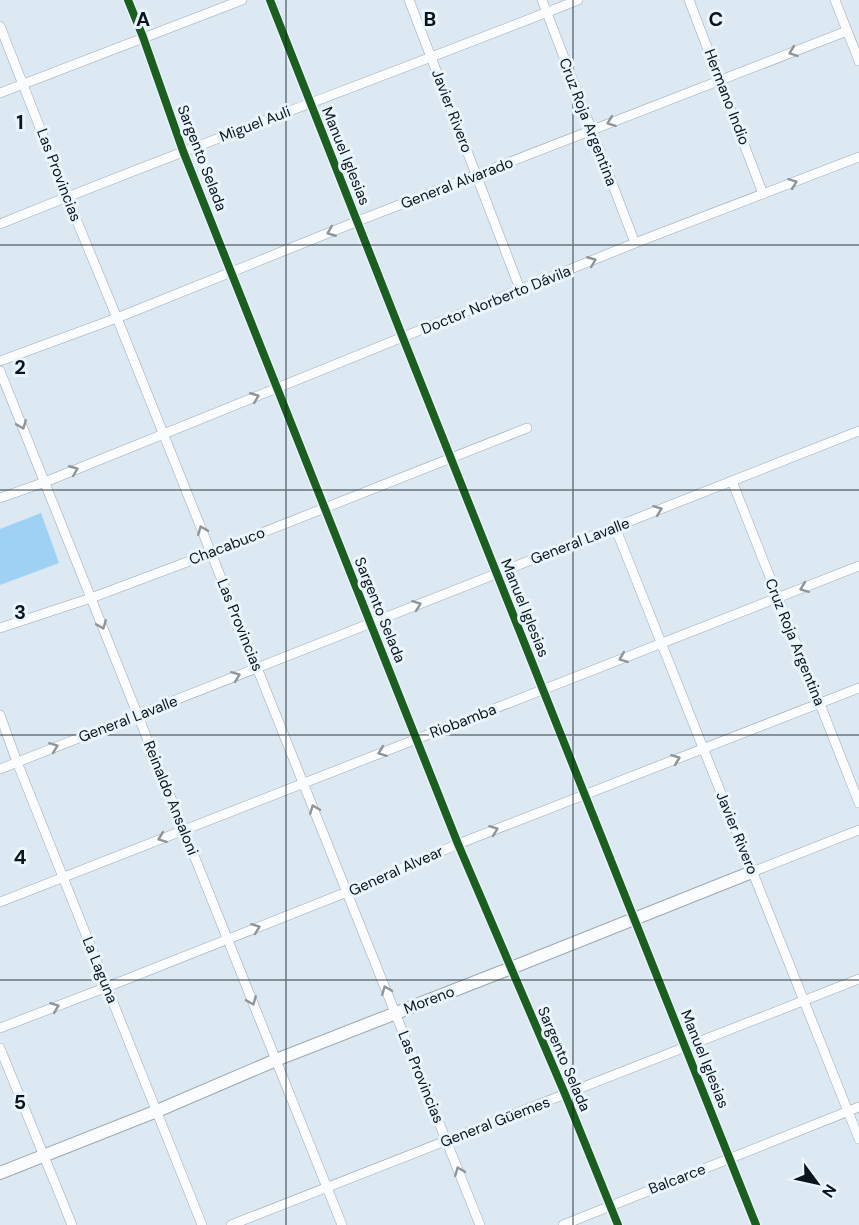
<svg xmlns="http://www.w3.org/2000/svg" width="859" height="1225" font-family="'DM Sans',sans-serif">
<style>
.green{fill:#9fd1f4}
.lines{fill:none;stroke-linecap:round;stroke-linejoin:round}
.minor-casing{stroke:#9da8b0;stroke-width:10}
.tertiary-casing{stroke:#9da8b0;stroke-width:14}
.minor{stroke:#fafcfd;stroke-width:9}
.tertiary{stroke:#fafcfd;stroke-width:12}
.cycleway-casing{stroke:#eaf5fe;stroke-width:11}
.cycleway{stroke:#1b5e20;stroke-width:8}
.oneway{stroke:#8e9497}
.grid{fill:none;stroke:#0a141b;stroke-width:1.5;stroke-opacity:0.55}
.labels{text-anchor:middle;stroke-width:6;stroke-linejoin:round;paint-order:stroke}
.street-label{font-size:15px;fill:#0a141b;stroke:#eaf5fe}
.grid-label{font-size:20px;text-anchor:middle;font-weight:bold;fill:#0a141b;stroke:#eaf5fe;stroke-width:6;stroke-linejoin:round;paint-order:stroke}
</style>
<rect width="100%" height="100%" fill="#dce9f2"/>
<path class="green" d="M41 513 59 563 0 585V529Z"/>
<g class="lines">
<g class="minor-casing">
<g id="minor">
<path d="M128 0 143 37 183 151 458 844 565 1094 618 1225"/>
<path d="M270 0 403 338 756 1225"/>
<path d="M409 0 520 289"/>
<path d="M542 0 635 243"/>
<path d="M689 0 763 194"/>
<path d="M835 0 859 61"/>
<path d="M0 26 67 197 117 318 480 1225"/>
<path d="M0 93 242 0"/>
<path d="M0 224C192 146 386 76 578 0"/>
<path d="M0 361 117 318 358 221 847 31"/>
<path d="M0 371 342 1225"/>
<path d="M732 481 859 803"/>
<path d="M0 498 45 482 635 243 859 157"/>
<path d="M615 527 859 1139"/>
<path d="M0 628 91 598 211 553 527 428"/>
<path d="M0 715 17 762 202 1225"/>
<path d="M0 769 859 431"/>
<path d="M752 872 859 830"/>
<path d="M0 902 859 566"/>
<path d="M0 1028 107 987 347 892 458 844 859 688"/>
<path d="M0 1048 72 1225"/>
<path d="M231 1225 859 979"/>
<path d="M563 1225 859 1107"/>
</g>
</g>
<g class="tertiary-casing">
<path id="tertiary" d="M0 1173 157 1111 276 1060 511 968 752 872"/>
</g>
<use href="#minor" class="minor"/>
<use href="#tertiary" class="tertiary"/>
<g class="cycleway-casing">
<g id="cycleway">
<path d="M128 0 143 37 183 151 458 844 565 1094 618 1225"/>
<path d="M270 0 403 338 756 1225"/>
</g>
</g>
<use href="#cycleway" class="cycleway"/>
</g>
<defs><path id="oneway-chevron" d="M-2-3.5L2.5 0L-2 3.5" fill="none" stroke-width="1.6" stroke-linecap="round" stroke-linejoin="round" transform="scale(1.5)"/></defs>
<g class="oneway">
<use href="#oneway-chevron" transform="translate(793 52) rotate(159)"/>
<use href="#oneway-chevron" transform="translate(611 122) rotate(159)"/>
<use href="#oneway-chevron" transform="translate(793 183) rotate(-21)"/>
<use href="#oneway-chevron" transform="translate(331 232) rotate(158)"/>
<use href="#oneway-chevron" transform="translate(592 261) rotate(-22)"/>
<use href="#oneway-chevron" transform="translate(255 397) rotate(-22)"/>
<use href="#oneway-chevron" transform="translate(22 425) rotate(68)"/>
<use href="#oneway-chevron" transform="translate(74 470) rotate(-22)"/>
<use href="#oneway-chevron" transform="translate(658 510) rotate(-21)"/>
<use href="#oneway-chevron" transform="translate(202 530) rotate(-112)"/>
<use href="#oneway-chevron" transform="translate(804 588) rotate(159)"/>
<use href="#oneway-chevron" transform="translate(417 605) rotate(-21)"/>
<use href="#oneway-chevron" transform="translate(102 625) rotate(68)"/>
<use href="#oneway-chevron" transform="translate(623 658) rotate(159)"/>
<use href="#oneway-chevron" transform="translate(236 676) rotate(-21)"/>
<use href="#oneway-chevron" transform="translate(54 747) rotate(-21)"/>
<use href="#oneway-chevron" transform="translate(382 752) rotate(159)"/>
<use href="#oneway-chevron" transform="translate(676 759) rotate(-21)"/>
<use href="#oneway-chevron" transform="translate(314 809) rotate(-112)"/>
<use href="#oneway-chevron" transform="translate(494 830) rotate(-21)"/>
<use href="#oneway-chevron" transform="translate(162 838) rotate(159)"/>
<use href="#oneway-chevron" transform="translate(256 928) rotate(-21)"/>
<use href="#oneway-chevron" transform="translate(386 990) rotate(-112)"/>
<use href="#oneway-chevron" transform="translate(252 1001) rotate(68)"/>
<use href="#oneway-chevron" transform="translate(55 1007) rotate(-21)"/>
<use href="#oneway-chevron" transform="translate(459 1171) rotate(-112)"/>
</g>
<path class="grid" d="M286 0V1225M573 0V1225M0 245H859M0 490H859M0 735H859M0 980H859"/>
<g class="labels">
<g class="street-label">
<text transform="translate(727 97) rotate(69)" y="5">Hermano Indio</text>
<text transform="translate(452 111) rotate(69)" y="5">Javier Rivero</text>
<text transform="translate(588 122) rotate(69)" y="5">Cruz Roja Argentina</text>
<text transform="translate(255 124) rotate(-21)" y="5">Miguel Auli</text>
<text transform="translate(346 156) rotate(68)" y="5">Manuel Iglesias</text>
<text transform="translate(202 158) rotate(69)" y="5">Sargento Selada</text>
<text transform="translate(59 175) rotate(69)" y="5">Las Provincias</text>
<text transform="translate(457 183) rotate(-21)" y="5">General Alvarado</text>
<text transform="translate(496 300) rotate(-22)" y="5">Doctor Norberto Dávila</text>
<text transform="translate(580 541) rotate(-21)" y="5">General Lavalle</text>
<text transform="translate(227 546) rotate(-21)" y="5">Chacabuco</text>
<text transform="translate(525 608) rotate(68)" y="5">Manuel Iglesias</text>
<text transform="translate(380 610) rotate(68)" y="5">Sargento Selada</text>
<text transform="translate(240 625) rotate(68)" y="5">Las Provincias</text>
<text transform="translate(795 642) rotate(68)" y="5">Cruz Roja Argentina</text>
<text transform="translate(128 719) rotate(-21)" y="5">General Lavalle</text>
<text transform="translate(463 721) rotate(-21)" y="5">Riobamba</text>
<text transform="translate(171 798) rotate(68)" y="5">Reinaldo Ansaloni</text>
<text transform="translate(737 833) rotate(68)" y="5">Javier Rivero</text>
<text transform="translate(396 871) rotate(-24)" y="5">General Alvear</text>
<text transform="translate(100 970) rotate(68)" y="5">La Laguna</text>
<text transform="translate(429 1000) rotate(-21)" y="5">Moreno</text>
<text transform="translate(564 1059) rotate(67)" y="5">Sargento Selada</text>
<text transform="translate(705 1059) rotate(68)" y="5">Manuel Iglesias</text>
<text transform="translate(421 1077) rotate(68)" y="5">Las Provincias</text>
<text transform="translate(495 1122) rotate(-21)" y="5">General Güemes</text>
<text transform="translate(677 1179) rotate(-21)" y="5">Balcarce</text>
</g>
</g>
<g class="grid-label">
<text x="143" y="26">A</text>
<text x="430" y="26">B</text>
<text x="716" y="26">C</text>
<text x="20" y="129">1</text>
<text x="20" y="374">2</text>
<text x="20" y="619">3</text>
<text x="20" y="864">4</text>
<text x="20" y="1109">5</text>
</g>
<g transform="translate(817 1183) rotate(123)" stroke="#eaf5fe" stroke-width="4.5" paint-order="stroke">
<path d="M0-4.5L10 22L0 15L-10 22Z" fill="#0a141b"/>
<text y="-9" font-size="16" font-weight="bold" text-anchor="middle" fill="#0a141b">N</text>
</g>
</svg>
